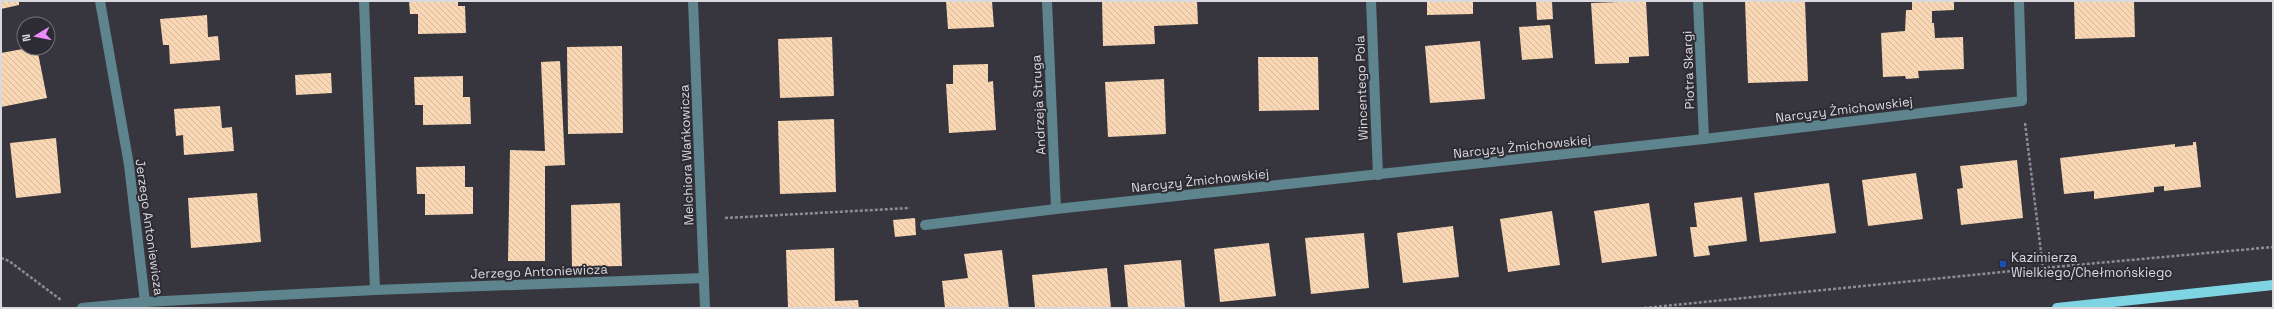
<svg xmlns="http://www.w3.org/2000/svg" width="2274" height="309" font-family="'Space Grotesk',sans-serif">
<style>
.building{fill:url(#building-back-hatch)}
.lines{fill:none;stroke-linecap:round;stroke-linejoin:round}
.path{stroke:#8e8c93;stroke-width:2.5;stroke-dasharray:3 2;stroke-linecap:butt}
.minor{stroke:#5e858d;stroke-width:10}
.major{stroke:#7fd4e4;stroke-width:10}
.transit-dot{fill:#1a4fb4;stroke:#2d2b33;stroke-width:1.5}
.labels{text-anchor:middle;stroke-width:4;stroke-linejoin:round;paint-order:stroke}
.street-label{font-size:13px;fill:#dad9de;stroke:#2d2b33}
.poi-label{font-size:13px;fill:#dad9de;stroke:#2d2b33;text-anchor:start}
</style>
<defs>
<pattern id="building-back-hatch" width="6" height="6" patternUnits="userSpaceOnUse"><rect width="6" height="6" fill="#f9d7b4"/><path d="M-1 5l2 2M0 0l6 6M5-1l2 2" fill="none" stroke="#d4b99d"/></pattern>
</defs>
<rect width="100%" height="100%" fill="#37353d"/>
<g class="building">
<path d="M1 1H19V5L1 9Z"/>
<path d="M409 1H458V6H465L466 33 418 34V14H410Z"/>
<path d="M946 1H992L994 27 948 29Z"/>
<path d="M1102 1H1197L1198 24 1154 26 1155 44 1103 46Z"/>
<path d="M1473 1V14L1427 15V1Z"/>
<path d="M1536 1H1552L1553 19 1537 20Z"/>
<path d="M1646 1 1649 56 1629 57V63L1595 64 1591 3Z"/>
<path d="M1745 1H1805L1808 81 1748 83Z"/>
<path d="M1912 1H1954V10L1932 11V23H1934L1935 38 1963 37 1964 69 1918 71 1919 78 1906 79 1905 76 1883 77 1881 33 1905 31 1906 10H1912Z"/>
<path d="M2074 1H2134L2135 37 2075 39Z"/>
<path d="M207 15 208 37 218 36 220 60 170 64 169 45H163L160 19Z"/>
<path d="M1550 25 1553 58 1522 60 1519 27Z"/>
<path d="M832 37 834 96 780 98 778 39Z"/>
<path d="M1480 41 1485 99 1430 103 1425 46Z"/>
<path d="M622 46 623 133 568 134 567 47Z"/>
<path d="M28 48H37L47 98 1 107V53Z"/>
<path d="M1258 57H1318L1319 110 1259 111Z"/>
<path d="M560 61 565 165 545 166V261H508L510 150 545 151 541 62Z"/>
<path d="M988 64V82L993 81 996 130 949 133 946 84H953V65Z"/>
<path d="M331 73 332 93 296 95 295 75Z"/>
<path d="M463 76V97H470L471 124 423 125V105H415L414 77Z"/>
<path d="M1164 79 1166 134 1108 137 1105 82Z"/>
<path d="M220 106 222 128 232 127 234 151 184 155 183 135 176 136 174 109Z"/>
<path d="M834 119 836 192 780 194 778 121Z"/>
<path d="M56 138 61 193 16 198 10 143Z"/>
<path d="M2193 142H2196L2201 187 2164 191V186L2154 187V192L2094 199V191L2064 194 2060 158 2175 144V147L2193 145Z"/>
<path d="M2017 160 2023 218 1961 225 1957 189 1963 188 1960 166Z"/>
<path d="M465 166V187H473V214L425 215V194H417L416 167Z"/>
<path d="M1916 173 1923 219 1868 226 1862 180Z"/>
<path d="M1829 183 1836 233 1760 242 1754 193Z"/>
<path d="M257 193 261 242 191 248 188 198Z"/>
<path d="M1742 197 1747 241 1708 246 1710 255 1694 257 1690 227H1697L1694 203Z"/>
<path d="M620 203 622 266 572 267 571 205Z"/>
<path d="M1649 203 1657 256 1602 263 1594 211Z"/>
<path d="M1552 211 1560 265 1508 272 1500 219Z"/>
<path d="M915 218 916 235 895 237 893 220Z"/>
<path d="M1453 226 1459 277 1403 283 1397 233Z"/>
<path d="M1364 233 1369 288 1311 294 1305 238Z"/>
<path d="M1269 243 1276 296 1220 302 1214 249Z"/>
<path d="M834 248 835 301 858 300 859 308H788L786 250Z"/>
<path d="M1002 250 1009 308H945L942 281 968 278 964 254Z"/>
<path d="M1181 260 1185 308H1128L1124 265Z"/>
<path d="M1107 268 1111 308H1035L1032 275Z"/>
</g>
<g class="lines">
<g class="path">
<path d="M2025 123 2043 268"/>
<path d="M725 218 910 208"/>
<path d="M1 258 9 261 61 300"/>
<path d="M1644 308 2043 268 2273 247"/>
</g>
<g class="minor">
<path d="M100 1 129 165 145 302 375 290 704 278"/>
<path d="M364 1 375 290"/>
<path d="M693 1 705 308"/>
<path d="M1047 1 1056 209"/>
<path d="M1371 1 1378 175"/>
<path d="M1698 1 1704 139"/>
<path d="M925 225 1056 209 1704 139 2022 101 2019 1"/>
<path d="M82 308 145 302"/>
</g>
<path class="major" d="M2057 308 2273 285"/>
</g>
<rect class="transit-dot" x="1999" y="260" width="8" height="8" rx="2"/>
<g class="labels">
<g class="street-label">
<text transform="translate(1688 70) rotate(-92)" y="5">Piotra Skargi</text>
<text transform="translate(1361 88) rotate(-92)" y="5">Wincentego Pola</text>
<text transform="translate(1038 105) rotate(-93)" y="5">Andrzeja Struga</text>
<text transform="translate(1844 109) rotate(-7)" y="5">Narcyzy Żmichowskiej</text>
<text transform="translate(1522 146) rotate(-6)" y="5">Narcyzy Żmichowskiej</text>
<text transform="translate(686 155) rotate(-92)" y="5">Melchiora Wańkowicza</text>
<text transform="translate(1200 180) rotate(-6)" y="5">Narcyzy Żmichowskiej</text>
<text transform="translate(150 227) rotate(82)" y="5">Jerzego Antoniewicza</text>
<text transform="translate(539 271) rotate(-2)" y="5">Jerzego Antoniewicza</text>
</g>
<g class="poi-label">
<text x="2011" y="262">Kazimierza<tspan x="2011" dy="15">Wielkiego/Chełmońskiego</tspan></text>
</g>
</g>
<rect width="2274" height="309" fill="none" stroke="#dad9de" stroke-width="4"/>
<g transform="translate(36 36) rotate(260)"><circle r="19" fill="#2d2b33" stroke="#727177"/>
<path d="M0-3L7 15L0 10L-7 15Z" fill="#ec8cfa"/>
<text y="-6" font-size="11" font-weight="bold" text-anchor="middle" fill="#dad9de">N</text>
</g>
</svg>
